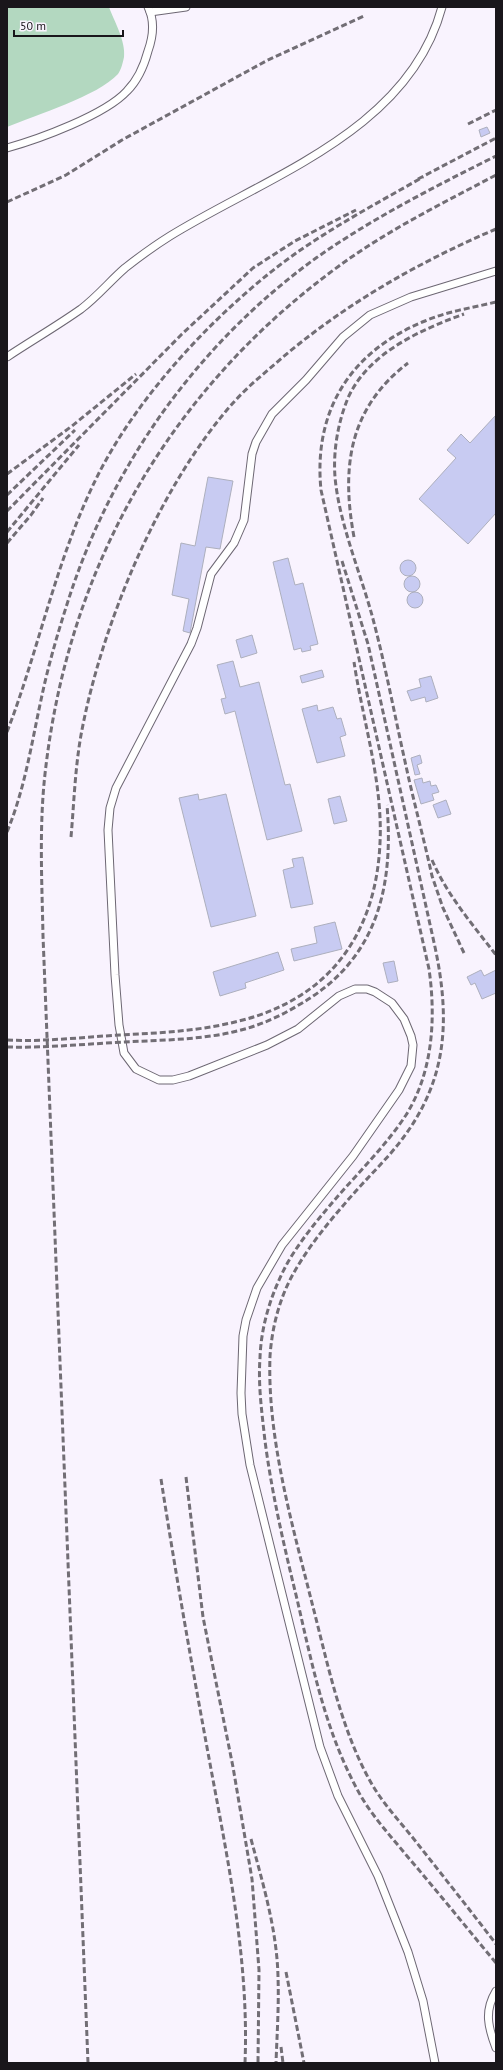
<svg xmlns="http://www.w3.org/2000/svg" width="503" height="2070" font-family="'PT Sans',sans-serif">
<style>
.green{fill:#b3d8c0}
.building{fill:#c8cbf2;stroke:#adafbd}
.lines{fill:none;stroke-linecap:round;stroke-linejoin:round}
.service-casing{stroke:#6d6773;stroke-width:9}
.service{stroke:#fff;stroke-width:7}
.rail{stroke:#726e75;stroke-width:3;stroke-dasharray:6 3;stroke-linecap:butt}
</style>
<rect width="100%" height="100%" fill="#f9f3fe"/>
<path class="green" d="M7 7H109C114 21 126 41 124 57 123 62 121 70 118 74 98 96 36 115 7 127Z"/>
<g class="building">
<path d="M487 127 490 133 481 137 479 130Z"/>
<path d="M495 416 496 513 468 544 419 499 456 458 447 450 461 434 470 443Z"/>
<path d="M208 477 233 481 220 549 206 547 190 633 183 631 189 599 172 595 181 543 195 546Z"/>
<path d="M288 558 295 585 303 583 318 644 310 646 311 650 302 652 301 648 294 650 273 562Z"/>
<circle cx="408" cy="568" r="8"/>
<circle cx="412" cy="584" r="8"/>
<circle cx="415" cy="600" r="8"/>
<path d="M252 635 257 653 241 658 236 640Z"/>
<path d="M233 661 240 687 259 682 285 785 290 784 302 831 267 840 235 711 225 714 221 699 226 698 217 665Z"/>
<path d="M322 670 324 677 302 683 300 676Z"/>
<path d="M431 676 438 698 426 702 425 697 411 701 407 691 421 687 419 679Z"/>
<path d="M317 705 318 711 333 707 337 719 341 718 346 735 340 737 345 756 317 763 302 709Z"/>
<path d="M420 755 422 763 417 765 420 774 415 775 411 758Z"/>
<path d="M422 778 423 783 430 781 431 786 436 785 439 792 432 794 434 800 421 804 414 780Z"/>
<path d="M198 794 199 800 226 794 256 916 211 927 179 798Z"/>
<path d="M340 796 347 821 334 824 328 799Z"/>
<path d="M446 800 451 814 438 818 433 805Z"/>
<path d="M303 857 313 904 291 908 283 870 294 867 292 859Z"/>
<path d="M335 922 342 949 294 961 291 949 317 943 314 927Z"/>
<path d="M278 952 284 970 245 983 246 988 220 996 213 972Z"/>
<path d="M394 961 398 981 388 983 383 963Z"/>
<path d="M481 970 484 976 496 970V993L482 999 475 983 471 985 467 977Z"/>
</g>
<g class="lines">
<g class="service-casing">
<g id="service">
<path d="M150 12 186 7"/>
<path d="M7 148C39 139 105 115 127 91 138 80 144 66 148 51 153 37 155 21 148 7"/>
<path d="M7 357C31 341 57 326 81 309 97 297 110 281 125 268 139 257 154 246 170 236 267 176 409 131 442 7"/>
<path d="M496 1991C484 2011 488 2027 496 2048"/>
<path d="M435 2063 423 2001 408 1952 378 1876 338 1796 320 1747 250 1465 242 1414 241 1393 243 1336 246 1320 257 1288 282 1245 353 1156 399 1090 411 1066 413 1045 411 1036 404 1019 392 1003 375 992 367 989H355L339 996 298 1029 267 1045 189 1076 173 1080H159L136 1069 124 1053 119 1025 115 975 108 830 110 808 116 788 191 644 197 628 211 574 234 543 244 520 252 454 256 442 272 414 306 380 343 337 370 315 411 297 496 271"/>
</g>
</g>
<use href="#service" class="service"/>
<g class="rail">
<path d="M468 124 496 110"/>
<path d="M418 179 496 138"/>
<path d="M7 202 66 175 122 140 266 61 364 16"/>
<path d="M496 302C472 308 448 311 425 321 351 351 313 410 321 490L429 969C436 1018 433 1072 406 1115 387 1144 361 1170 338 1196 320 1217 302 1238 288 1262 272 1291 261 1325 260 1358 258 1386 262 1413 265 1441 272 1494 284 1546 297 1599 312 1664 325 1730 357 1789 370 1814 389 1834 407 1856 437 1891 466 1927 496 1963"/>
<path d="M7 474 72 426 136 374"/>
<path d="M7 495 75 430"/>
<path d="M7 511 182 334 253 268 295 241 356 210"/>
<path d="M7 532 79 445"/>
<path d="M354 537C341 467 349 408 408 363"/>
<path d="M7 543 31 515 43 498"/>
<path d="M342 561 368 644 435 947C450 1018 448 1078 403 1138 389 1157 371 1174 355 1192 332 1218 309 1245 292 1276 279 1300 272 1328 270 1356 267 1439 293 1527 313 1607 328 1665 342 1734 373 1786 385 1806 402 1824 417 1843 443 1876 470 1910 496 1944"/>
<path d="M7 732C39 649 56 560 96 479 137 395 222 305 299 251 338 224 381 201 423 177"/>
<path d="M7 832C25 788 31 746 41 700 48 666 58 632 69 598 113 462 200 342 316 258 373 218 434 187 496 156"/>
<path d="M71 837C74 803 75 769 81 735 101 626 159 486 233 403 248 386 266 372 283 357 347 303 419 262 496 229"/>
<path d="M432 860C447 895 473 925 496 955"/>
<path d="M464 953 443 908 432 876C424 839 414 803 406 766 395 717 386 668 373 619 361 574 339 523 335 477 333 451 338 422 348 398 368 353 420 330 464 314"/>
<path d="M7 1040C45 1042 83 1037 120 1035 160 1033 200 1031 239 1021 329 999 376 934 380 843 383 782 363 722 354 662"/>
<path d="M7 1047C46 1048 86 1044 125 1042 160 1040 198 1040 233 1032 256 1027 277 1018 297 1006 376 962 394 890 387 805"/>
<path d="M186 1477 203 1617 233 1767 252 1879 259 1970 258 2063"/>
<path d="M161 1479C176 1576 193 1672 211 1769 229 1866 249 1964 245 2063"/>
<path d="M251 1839C263 1884 277 1930 278 1977 279 2006 277 2034 276 2063"/>
<path d="M286 1972 304 2063"/>
<path d="M281 2047 283 2063"/>
<path d="M88 2063 43 936C42 882 39 828 45 774 68 566 170 389 339 266 388 230 443 203 496 175"/>
</g>
</g>
<rect width="503" height="2070" fill="none" stroke="#19161b" stroke-width="16"/>
<path d="M14 30v6h109v-6" fill="none" stroke="#19161b" stroke-width="2"/>
<text x="20" y="30" font-size="12" fill="#19161b" stroke="#f9f3fe" stroke-width="3" paint-order="stroke">50 m</text>
</svg>
